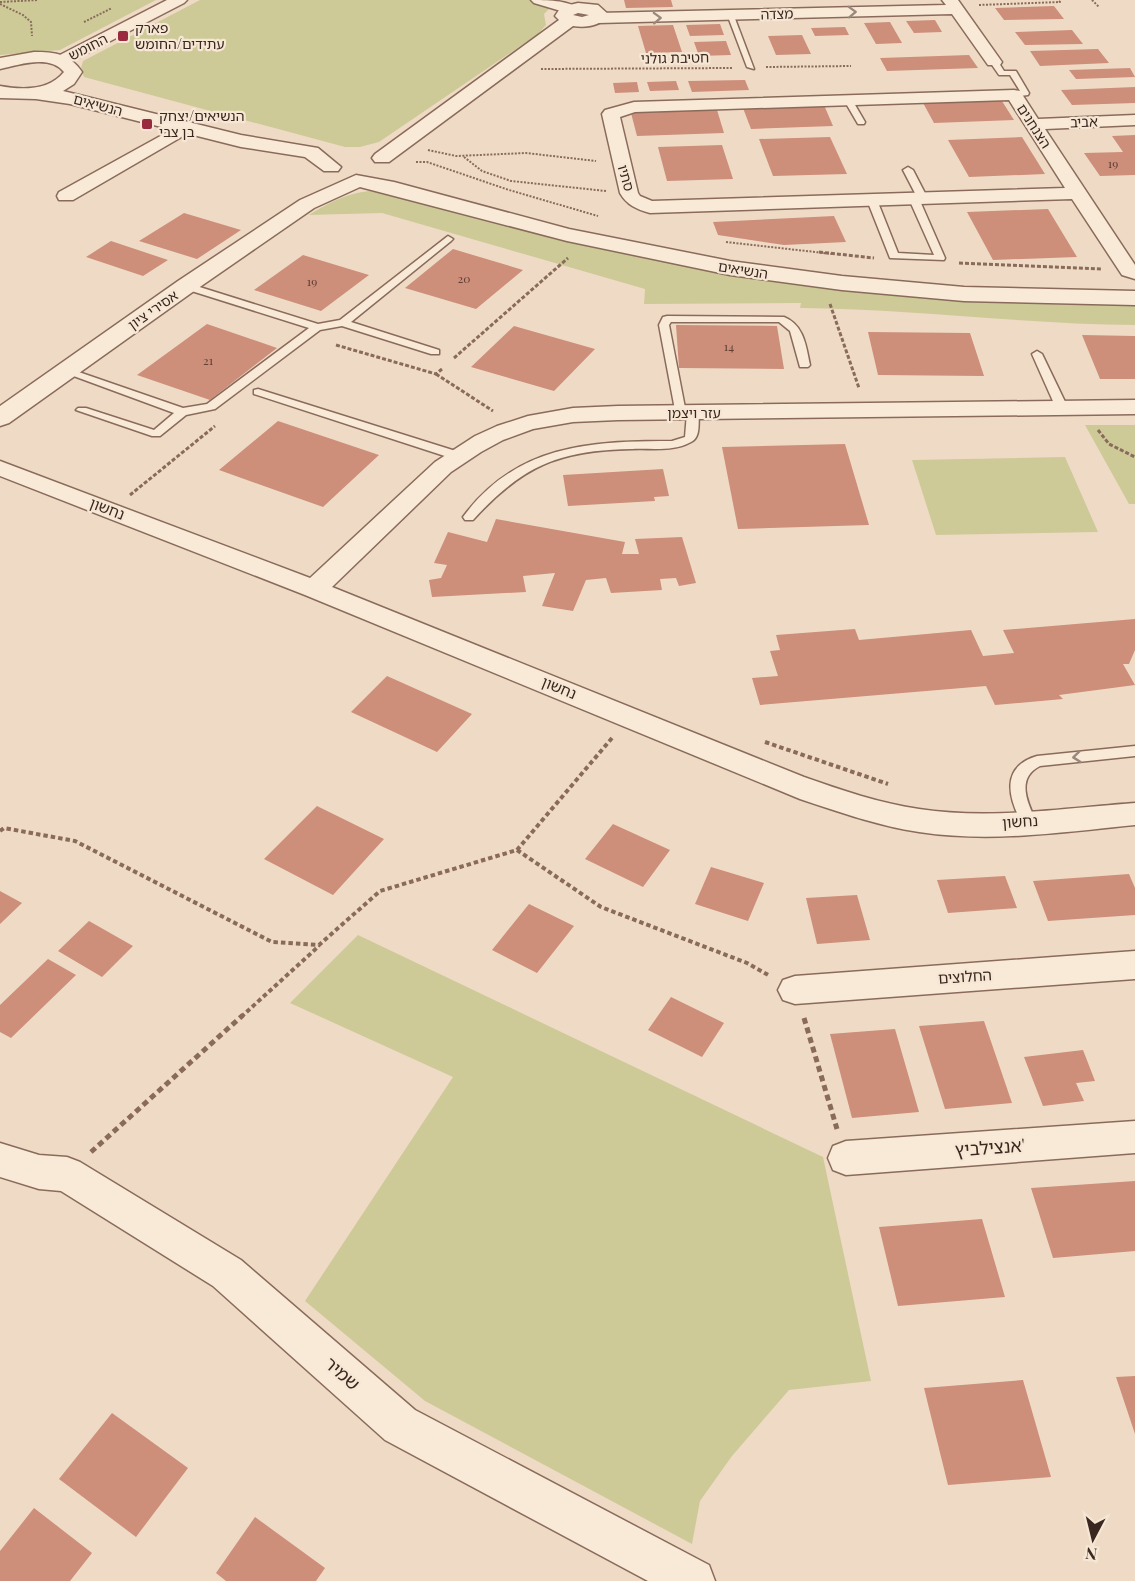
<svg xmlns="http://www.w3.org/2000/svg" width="1135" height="1581" font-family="'Playfair Display','Noto Sans Hebrew',serif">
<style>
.green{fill:#cdca98}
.building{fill:#cd8e7a}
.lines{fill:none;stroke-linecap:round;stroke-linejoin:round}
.service-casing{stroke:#8a6b5b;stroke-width:3}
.minor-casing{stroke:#8a6b5b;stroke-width:3}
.tertiary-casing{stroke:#8a6b5b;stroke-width:3}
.path-far3{stroke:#8a6b5b;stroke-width:2;stroke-dasharray:2 1.5;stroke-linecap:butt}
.path-far2{stroke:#8a6b5b;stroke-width:3;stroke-dasharray:4 2;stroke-linecap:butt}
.path-far1{stroke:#8a6b5b;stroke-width:4;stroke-dasharray:4.5 3;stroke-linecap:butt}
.path{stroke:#8a6b5b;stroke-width:5;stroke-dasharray:6 4;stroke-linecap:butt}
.service{fill:#f9ead8;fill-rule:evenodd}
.minor{fill:#f9ead8;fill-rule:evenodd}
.tertiary{fill:#f9ead8;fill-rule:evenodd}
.oneway{stroke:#9a887c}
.poi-dot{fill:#9a2a3e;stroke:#f6e6d4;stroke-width:2}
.labels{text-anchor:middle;stroke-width:4.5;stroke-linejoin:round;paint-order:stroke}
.number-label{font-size:12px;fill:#5f4136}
.far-street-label{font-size:14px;fill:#3a271f;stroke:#f6e6d4}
.far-poi-label{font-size:14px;fill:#3a271f;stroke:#f6e6d4;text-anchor:start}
.street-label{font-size:15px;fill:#3a271f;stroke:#f6e6d4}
.near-street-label{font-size:18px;fill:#3a271f;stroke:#f6e6d4}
</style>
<rect width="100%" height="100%" fill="#efdbc5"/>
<g class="green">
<path d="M0 0H156L60 50 0 55Z"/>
<path d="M200 0H529L552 6 544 14 546 25 538 34 379 142 360 147H345L84 77 81 68 83 61Z"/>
<path d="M381 190 734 271 1135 302V325C1023 324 912 309 800 308L801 303 644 304 645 289 382 213 309 215C333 200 352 191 381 190Z"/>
<path d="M1085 425H1135V504H1129Z"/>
<path d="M1065 457 1098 532 936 535 912 460Z"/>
<path d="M358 935 823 1157 871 1381 789 1390 732 1456 700 1501 692 1544 425 1401 305 1301 453 1077 290 1003Z"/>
</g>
<g class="building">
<path d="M624 0H671L673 7 626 8Z"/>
<path d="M1054 6 1064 19 1004 20 995 8Z"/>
<path d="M935 20 942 32 914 33 906 21Z"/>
<path d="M890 22 902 43 876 44 864 23Z"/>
<path d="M720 24 724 35 690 36 686 25Z"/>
<path d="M673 25 682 52 646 53 638 26Z"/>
<path d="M845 27 849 35 815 36 811 28Z"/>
<path d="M1072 30 1083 44 1025 45 1015 32Z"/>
<path d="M802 35 811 54 776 55 768 36Z"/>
<path d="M726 41 731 55 699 56 694 42Z"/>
<path d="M1098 49 1109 63 1040 66 1030 51Z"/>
<path d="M969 55 978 68 887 71 880 58Z"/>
<path d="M1130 68 1135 77 1076 79 1069 70Z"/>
<path d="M745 80 749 90 692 92 688 81Z"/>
<path d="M676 81 679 90 650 91 647 82Z"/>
<path d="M637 82 639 92 615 93 613 83Z"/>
<path d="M1135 87V103L1072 105 1061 90Z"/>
<path d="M1000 98 1014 120 934 123 922 101Z"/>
<path d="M824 105 833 126 751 129 743 108Z"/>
<path d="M717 110 724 133 637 136 631 113Z"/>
<path d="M1135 135V175L1100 176 1084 153 1123 152 1112 136Z"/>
<path d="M830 137 847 174 773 176 759 139Z"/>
<path d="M1022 137 1045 174 969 177 948 140Z"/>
<path d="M722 145 733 179 667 181 658 147Z"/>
<path d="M1048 209 1077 257 993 260 967 212Z"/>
<path d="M184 213 241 230 197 259 139 241Z"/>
<path d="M834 216 846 242 784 245 718 235 713 222Z"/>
<path d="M111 241 168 260 143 276 86 257Z"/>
<path d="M453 249 523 270 476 309 405 288Z"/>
<path d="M303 255 369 275 321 311 254 290Z"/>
<path d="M207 324 277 348 210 400 137 375Z"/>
<path d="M676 325 777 326 784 369 679 368Z"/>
<path d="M514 326 595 349 554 391 471 367Z"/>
<path d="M868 332 970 333 984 376 878 375Z"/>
<path d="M1082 335 1135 336V379H1100Z"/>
<path d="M278 421 379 455 323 507 219 470Z"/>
<path d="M845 444 869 525 738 529 722 447Z"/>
<path d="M663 469 669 496 654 497 655 501 568 506 563 475Z"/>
<path d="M496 519 625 542 622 554H639L635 539 682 537 696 583 679 586 676 578 660 579 662 590 611 593 606 578 586 580 573 611 542 606 555 573 523 576 526 592 432 597 429 580 441 578 447 565 434 563 448 532 487 542Z"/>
<path d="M1135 619V650L1129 664H1123L1135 685 1059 695 1063 699 995 705 986 686 760 705 752 678 778 676 770 651 780 650 776 635 855 629 859 640 971 630 983 656 1014 653 1003 630Z"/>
<path d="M387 676 472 714 437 752 351 712Z"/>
<path d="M317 806 384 839 333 895 264 859Z"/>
<path d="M613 824 670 850 643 887 585 859Z"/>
<path d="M711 867 764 883 748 921 695 904Z"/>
<path d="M1129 874 1135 888V915L1048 921 1033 881Z"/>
<path d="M1005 876 1017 908 948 913 937 880Z"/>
<path d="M0 891 22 903 0 924Z"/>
<path d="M857 895 870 940 817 944 806 898Z"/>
<path d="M529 904 574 926 537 973 492 950Z"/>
<path d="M89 921 133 946 102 977 58 951Z"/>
<path d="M48 959 76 975 11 1038 0 1032V1005Z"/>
<path d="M671 997 724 1023 702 1057 648 1030Z"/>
<path d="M984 1021 1012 1103 945 1109 919 1026Z"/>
<path d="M895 1029 919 1112 852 1118 830 1034Z"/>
<path d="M1083 1050 1095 1081 1076 1083 1084 1101 1043 1106 1024 1057Z"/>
<path d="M1135 1181V1251L1053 1258 1031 1188Z"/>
<path d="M982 1219 1005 1297 898 1306 879 1227Z"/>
<path d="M1135 1376V1434L1116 1377Z"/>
<path d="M1023 1380 1051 1477 948 1485 924 1388Z"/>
<path d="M112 1413 188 1468 136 1537 59 1479Z"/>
<path d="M34 1508 92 1553 70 1581H0V1551Z"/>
<path d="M255 1517 325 1568 316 1581H226L216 1573Z"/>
</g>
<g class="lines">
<g class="service-casing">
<g id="service">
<path d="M727 14 734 16 754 69 747 67Z"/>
<path d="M991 60H997L1004 71H1016L1029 93 1028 95 1011 97V93L1020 91 1010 75H999L990 62Z"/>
<path d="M845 98H851L865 122 864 124H858L844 100Z"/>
<path d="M908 167 913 170 928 199 920 201 945 258 944 260 890 258 867 200 872 197 877 200 898 253 934 255 909 199 917 197 903 170Z"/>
<path d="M448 236 453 239 451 241 351 322 439 350V354H431L342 326 320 330 215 409 186 415 160 436H152L76 410 78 408H86L154 430 174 413 60 371 66 368 70 369 183 408 207 404 309 328 182 288V284H190L318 324 340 320Z"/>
<path d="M667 316 784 317C804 325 806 346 810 365L808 367H800L790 331 779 322H671L669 325 686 413 680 416 676 415 659 325 663 317Z"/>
<path d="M1037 351 1042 354 1068 408 1066 410H1058L1056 408 1032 354Z"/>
<path d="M258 389 462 453 464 456 458 460 454 459 254 394V390Z"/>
<path d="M693 410 699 413C698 423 701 437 691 442 673 452 651 448 632 449 559 450 522 466 473 520H465L463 517C516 445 589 441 672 441L685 437 687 413Z"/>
<path d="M1135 746V756L1040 766C1016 778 1027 802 1036 821L1033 825H1023C1008 798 1000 767 1037 756Z"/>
</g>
</g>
<g class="minor-casing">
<g id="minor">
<path d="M167 0H187L184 3 66 64 60 66 52 61 54 58Z"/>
<path d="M531 0C546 0 568 0 579 9L571 14 534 3Z"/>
<path d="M942 0H958L1002 62 1000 65H988L952 14 598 23 590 18 598 13 946 5Z"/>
<path d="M1014 90 1020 91 1038 119 1135 115V125L1045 129 1135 265V279L1122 275 1072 199 650 213C636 209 627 205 620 193L602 114 605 110 634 102ZM1009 100 1065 188 652 201 640 196 638 193 620 117 635 112Z"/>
<path d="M184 123 190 124 193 128 190 132 73 200H59L57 196 59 192Z"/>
<path d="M1135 400V414L618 420 573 422 533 429 503 440 481 452 451 472 332 587 804 777C841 790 879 803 919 809 990 820 1064 808 1135 803V825C1064 832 991 843 919 832 879 826 839 812 800 799L305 595 0 476V461L310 578 435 462 475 436 497 426 528 416 573 408 618 406Z"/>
<path d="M1135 951V979L795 1004 783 1000 778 990 783 980 795 976Z"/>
<path d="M1135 1121V1153L846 1175 833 1170 828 1158 833 1146 846 1141Z"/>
<path d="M0 1143 39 1155 67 1157 80 1162 241 1260 415 1410 709 1565 715 1581H648L385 1440 213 1286 61 1191 39 1189 0 1177Z"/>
</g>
</g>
<g class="tertiary-casing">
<g id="tertiary">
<path d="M578 3 598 5 609 15C600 26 586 28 573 26L389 162H375L372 158 375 154 559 20 555 16 561 7ZM578 13 589 15 582 17 573 15Z"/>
<path d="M34 52C55 52 70 54 82 72L74 84 63 91 241 135 318 148 341 167 338 171H324L305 157 241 147 70 104 36 99 0 98V86C21 90 49 91 64 72 50 54 18 65 0 69V58Z"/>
<path d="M356 175 394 182 569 229 730 261 842 276 964 287 1135 291V305L964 301 842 290 730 275 567 241 360 187 314 208 194 291 9 423 0 426V406L178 281 300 200Z"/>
</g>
</g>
<g class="path-far3">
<path d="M1092 0 1099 7"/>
<path d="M0 2 38 0"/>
<path d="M0 4 23 15 31 22 32 36"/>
<path d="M979 5 1060 2 1058 0"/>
<path d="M84 22 112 8"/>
<path d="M766 67 851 66"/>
<path d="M541 69 732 68"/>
<path d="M428 150 456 156 526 153 596 161"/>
<path d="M464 157 482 171 511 181 606 191"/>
<path d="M416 162H427L509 190 598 216"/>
<path d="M726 242 833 254"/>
</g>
<g class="path-far2">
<path d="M819 252 874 258"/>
<path d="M959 263 1101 269"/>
<path d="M830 304 859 388"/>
<path d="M336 345 436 374 442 369"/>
<path d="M454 358 568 258"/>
<path d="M436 374 493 411"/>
<path d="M1098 430 1109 444 1135 457"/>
<path d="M130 495 215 426"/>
</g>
<g class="path-far1">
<path d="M765 742 888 784"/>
<path d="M0 831 4 828 75 841 272 942 319 945 380 891 517 850 612 738"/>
<path d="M517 850 601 907 747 963 770 976"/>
<path d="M241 1017 319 946"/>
</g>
<g class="path">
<path d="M804 1018 837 1129"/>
<path d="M91 1152 243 1015"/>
</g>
<use href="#service" class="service"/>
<use href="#minor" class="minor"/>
<use href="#tertiary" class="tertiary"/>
</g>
<defs><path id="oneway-chevron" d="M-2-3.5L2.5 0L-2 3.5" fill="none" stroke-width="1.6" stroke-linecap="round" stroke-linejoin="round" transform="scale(1.5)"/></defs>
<g class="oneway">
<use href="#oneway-chevron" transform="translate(852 12) rotate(-2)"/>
<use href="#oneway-chevron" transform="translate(657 18) rotate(-2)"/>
<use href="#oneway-chevron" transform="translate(1077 757) rotate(174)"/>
</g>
<g class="poi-dot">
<rect x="117" y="30" width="12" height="12" rx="3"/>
<rect x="141" y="118" width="12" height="12" rx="3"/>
</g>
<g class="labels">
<g class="number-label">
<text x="1113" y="168">19</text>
<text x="464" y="283">20</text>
<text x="312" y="286">19</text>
<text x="729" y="351">14</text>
<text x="208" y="365">21</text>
</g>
<g class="far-street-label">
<text transform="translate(777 14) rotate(-2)" y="5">מצדה</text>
<text transform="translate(88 47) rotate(-27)" y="5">החומש</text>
<text transform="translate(675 58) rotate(-1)" y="5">חטיבת גולני</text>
<text transform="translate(98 105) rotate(15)" y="5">הנשיאים</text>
<text transform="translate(1084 122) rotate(-2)" y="5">אביב</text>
<text transform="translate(1034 126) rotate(57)" y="5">הצנחנים</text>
<text transform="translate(626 178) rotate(74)" y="5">סתיו</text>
<text transform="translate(743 270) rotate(9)" y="5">הנשיאים</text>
<text transform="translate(153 310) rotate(-35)" y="5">אסירי ציון</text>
<text x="694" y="418">עזר ויצמן</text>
</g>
<g class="far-poi-label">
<text x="135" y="33">פארק<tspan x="135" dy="16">עתידים/החומש</tspan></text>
<text x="159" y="121">הנשיאים/יצחק<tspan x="159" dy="16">בן צבי</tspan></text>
</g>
<g class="street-label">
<text transform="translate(107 509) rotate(21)" y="5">נחשון</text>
<text transform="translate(559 688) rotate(22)" y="5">נחשון</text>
<text transform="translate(1020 822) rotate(-4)" y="5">נחשון</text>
<text transform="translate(965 977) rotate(-4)" y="5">החלוצים</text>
</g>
<g class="near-street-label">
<text transform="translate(990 1148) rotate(-4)" y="6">אנצילביץ'</text>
<text transform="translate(342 1374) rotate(41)" y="6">שמיר</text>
</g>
</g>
<g transform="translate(1093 1539) rotate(187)" stroke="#f6e6d4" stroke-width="4.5" paint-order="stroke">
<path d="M0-4.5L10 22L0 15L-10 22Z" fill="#3a271f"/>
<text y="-9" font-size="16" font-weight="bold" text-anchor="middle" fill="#3a271f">N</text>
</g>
</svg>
